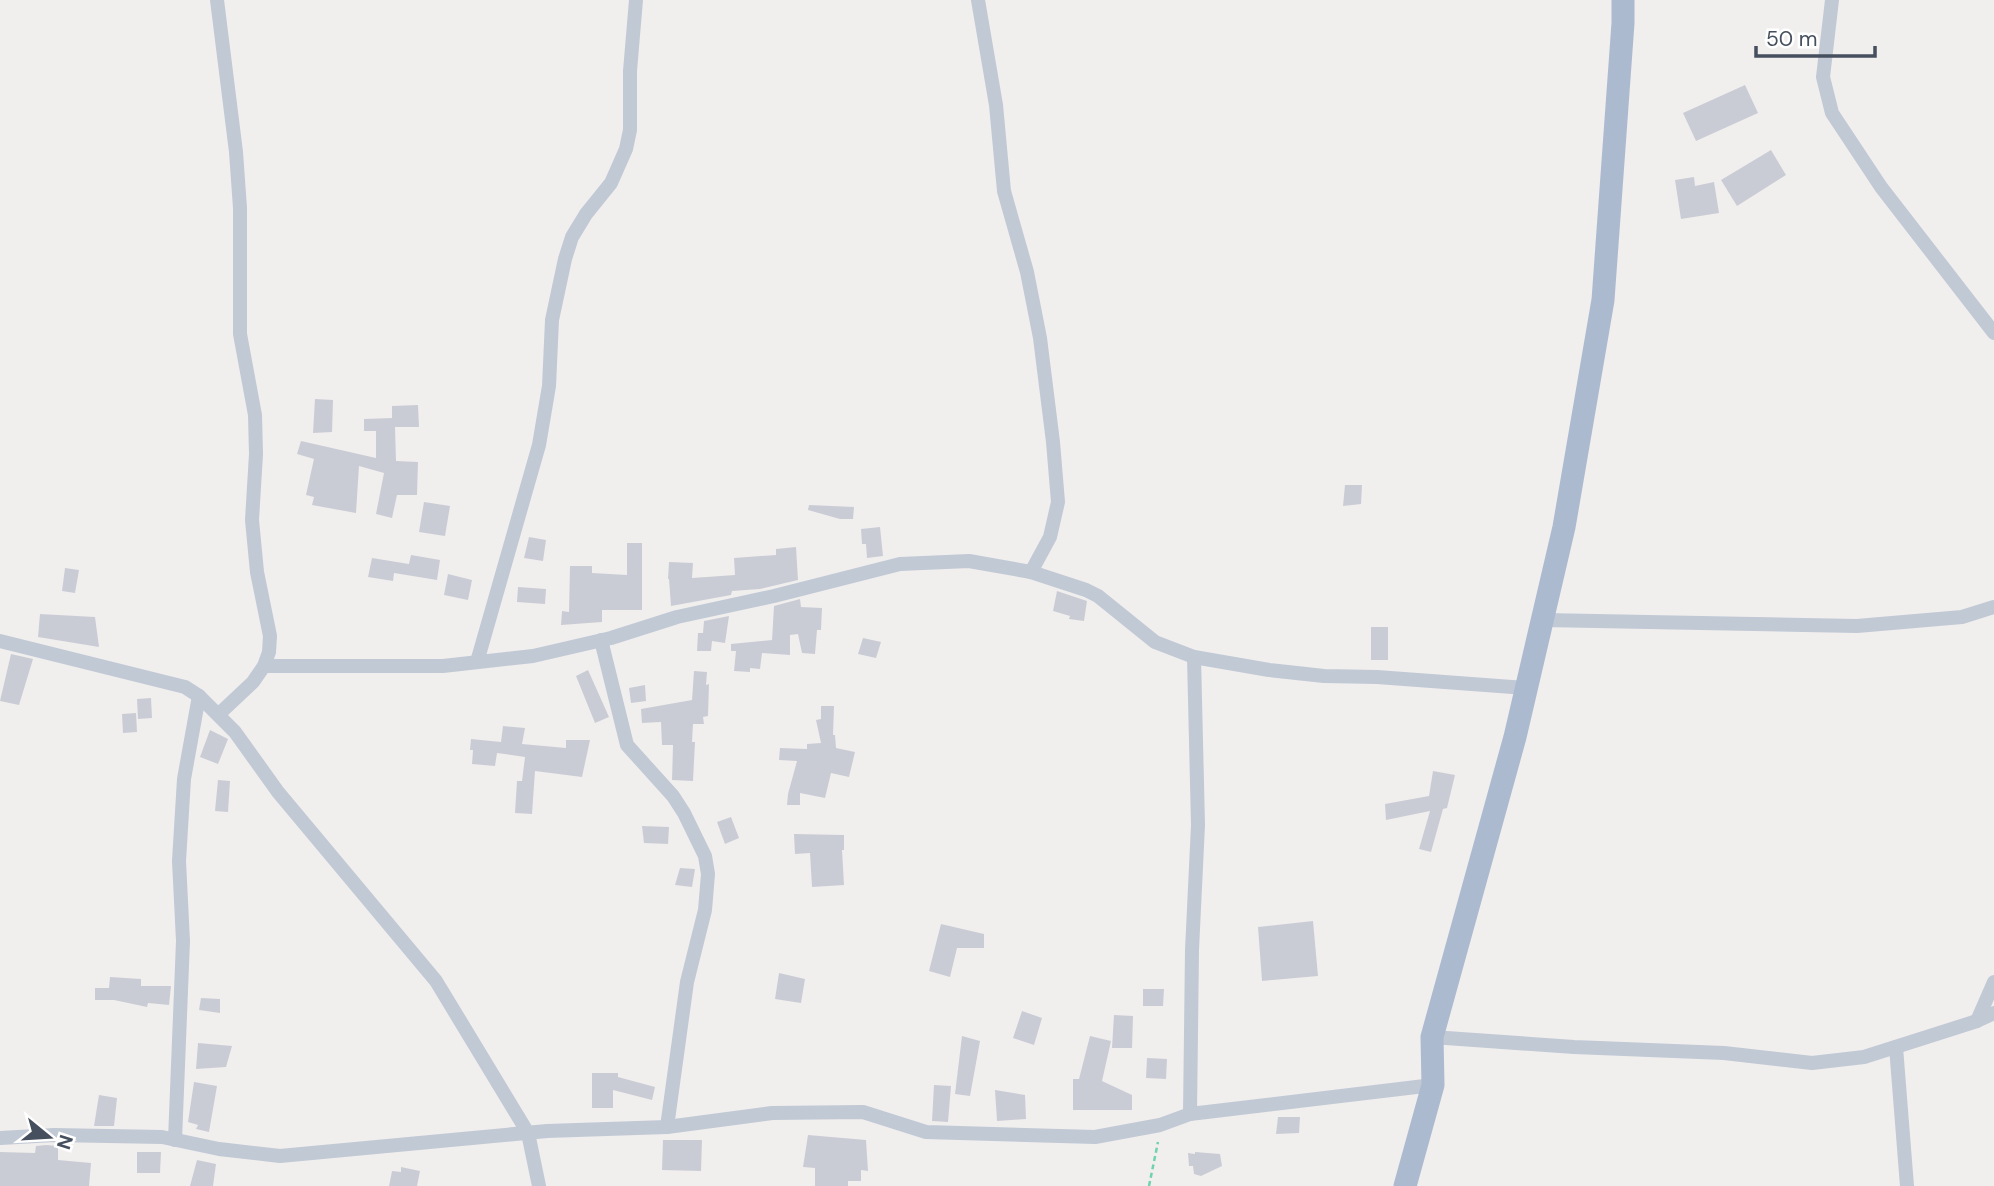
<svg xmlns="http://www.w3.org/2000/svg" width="1994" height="1186" font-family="'DM Sans',sans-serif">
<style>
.building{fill:#caccd5}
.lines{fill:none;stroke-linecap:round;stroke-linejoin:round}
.path{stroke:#6fd3ad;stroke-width:2.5;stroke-dasharray:5 3.5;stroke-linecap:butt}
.minor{stroke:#c1c9d5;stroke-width:14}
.primary{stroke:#acbad0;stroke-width:23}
</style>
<rect width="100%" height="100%" fill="#f1eeee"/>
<g class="building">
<path d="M1745 85 1758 113 1696 141 1683 113Z"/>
<path d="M1771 150 1786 175 1737 206 1721 180Z"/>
<path d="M1694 177 1695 186 1714 182 1719 213 1681 219 1675 180Z"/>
<path d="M315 399 333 400 332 432 313 433Z"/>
<path d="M418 405 419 427H395L396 461 418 462 417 495H397L392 518 376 514 384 473 359 466 356 513 312 505 314 497 306 495 314 459 297 454 301 441 376 458V431H364V419L392 418V406Z"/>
<path d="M1345 485H1362L1361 504 1343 506Z"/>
<path d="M424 502 450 506 445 536 419 532Z"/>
<path d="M809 505 854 507 853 519H840L808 510Z"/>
<path d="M880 527 883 556 867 558 866 544H862L861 529Z"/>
<path d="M529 537 546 540 543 561 524 558Z"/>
<path d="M627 543H642V610H602V622L561 625 562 611 569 612 570 566H592V573L627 575Z"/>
<path d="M796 547 798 580 760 589 732 591 731 595 671 606 669 579H668L669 562 693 563 692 578 735 575 734 558 776 555V549Z"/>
<path d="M411 555 440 560 437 580 394 573 393 581 368 577 372 558 409 564Z"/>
<path d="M65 568 79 570 75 593 62 591Z"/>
<path d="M448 574 472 580 468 600 444 595Z"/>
<path d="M518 587 546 589 545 604 517 602Z"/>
<path d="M1057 591 1087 601 1084 621 1069 619 1070 616 1053 611Z"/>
<path d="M800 599 801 607 822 608 821 630H817L815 654 802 653 798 634 790 635V655L762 653 760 669 750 668V672L734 671 736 651H731V644L772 640 774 606Z"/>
<path d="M40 614 95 617 99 647 38 637Z"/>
<path d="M729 616 725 643 712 641 711 651H697L698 633H703L704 621Z"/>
<rect x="1371" y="627" width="17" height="33"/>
<path d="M863 638 881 642 876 658 858 654Z"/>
<path d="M11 654 33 659 19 705 0 701Z"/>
<path d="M588 670 609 717 595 723 576 676Z"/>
<path d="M694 671 707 672 706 685 709 684 708 716 703 717 704 724H693L692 742H695L693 781 672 780 673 745H662L661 722 642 723 641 709 692 700Z"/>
<path d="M645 685 646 701 631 703 629 688Z"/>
<path d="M151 698 152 718 138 719 137 699Z"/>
<path d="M821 706H834L833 735H835L836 748 855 752 849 777 831 773 825 798 800 793V805H787L788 794 797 761 779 760 780 748 807 749V744L821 743 816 720 821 719Z"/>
<path d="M136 713 137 732 123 733 122 714Z"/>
<path d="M503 726 525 728 522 744 566 748V740H590L582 777 535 771 532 814 515 813 517 781H522L525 757 497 753 495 766 472 764 473 750H470L471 739 501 742Z"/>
<path d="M210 730 228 739 218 764 200 757Z"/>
<path d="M1433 771 1455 775 1447 808 1443 809 1431 852 1419 849 1430 811 1386 820 1385 804 1429 796Z"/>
<path d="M218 780 230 781 228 812 215 811Z"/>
<path d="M731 817 739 838 725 844 717 822Z"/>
<path d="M642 826 669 827 668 844 644 843Z"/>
<path d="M794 834 844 835V850H842L844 885 812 887 810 853 795 854Z"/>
<path d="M680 868 695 869 692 887 675 885Z"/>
<path d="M1313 921 1318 976 1262 981 1258 927Z"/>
<path d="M941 924 984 934V948H957L950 977 929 971Z"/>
<path d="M779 973 805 979 801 1003 775 999Z"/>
<path d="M110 977 141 979V986H171L169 1005 148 1003 147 1007 114 1000H95V988H109Z"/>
<path d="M1143 989H1164L1163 1006H1143Z"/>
<path d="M201 998 220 999V1013L199 1010Z"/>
<path d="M1022 1011 1042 1018 1034 1045 1013 1038Z"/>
<path d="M1114 1015 1133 1016 1132 1048H1112Z"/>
<path d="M962 1036 980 1041 970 1096 955 1094Z"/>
<path d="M1090 1036 1111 1041 1102 1081 1132 1095V1110H1073V1079H1079Z"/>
<path d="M198 1043 232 1046 226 1067 196 1069Z"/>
<path d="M1147 1058 1167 1059 1166 1079 1146 1078Z"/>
<path d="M592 1073H618V1077L655 1087 652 1100 613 1090V1108H592Z"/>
<path d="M194 1082 217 1086 209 1132 196 1129 198 1125 188 1122Z"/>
<path d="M934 1085 951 1086 948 1122 932 1121Z"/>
<path d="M995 1090 1025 1095 1026 1119 997 1121Z"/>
<path d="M99 1095 117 1098 114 1126H94Z"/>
<path d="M1278 1117H1300L1299 1133 1276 1134Z"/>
<path d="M808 1135 866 1140 868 1171 861 1170V1181H848V1186H815V1168L803 1167Z"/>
<path d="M663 1140H702L701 1171 662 1170Z"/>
<path d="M46 1145 58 1146V1160L91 1163 89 1186H0V1152L35 1153 36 1146Z"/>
<path d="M137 1152H161L160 1173H137Z"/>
<path d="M1195 1152 1220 1154 1222 1166 1201 1176 1194 1174 1193 1166H1189L1188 1153 1195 1154Z"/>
<path d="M197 1160 216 1164 213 1186H190Z"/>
<path d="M401 1167 420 1171 417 1186H389L392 1171 401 1172Z"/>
</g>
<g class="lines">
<path class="path" d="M1149 1186 1158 1142"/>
<g class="minor">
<path d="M217 0 236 152 240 208V334L255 415 256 454 252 520 257 572 270 636 269 652 264 666 253 682 219 714"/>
<path d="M978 0 996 105 1004 191 1027 272 1040 338 1053 442 1058 502 1050 537 1031 572"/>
<path d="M1832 0 1823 77 1832 113 1881 187 1994 333"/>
<path d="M1543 620 1857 626 1962 617 1994 607"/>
<path d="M601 640 627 745 673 796 684 813 705 856 708 874 705 910 687 982 667 1127"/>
<path d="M0 641 185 687 199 696 235 732 278 792 436 981 528 1133 539 1186"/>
<path d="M477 662 539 445 549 386 552 320 565 259 572 237 586 214 611 183 626 149 630 130V71L636 0"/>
<path d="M264 666H443L533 656 611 638 677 617 774 596 900 564 969 561 1031 572 1086 590 1098 596 1155 642 1194 657 1269 670 1324 676 1377 677 1526 688"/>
<path d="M1977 1021 1994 982"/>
<path d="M1432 1037 1574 1047 1724 1053 1812 1063 1864 1057 1977 1021 1994 1013"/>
<path d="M1896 1047 1907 1186"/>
<path d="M1190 1114 1192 950 1198 825 1194 657"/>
<path d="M0 1138 54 1135 162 1137 219 1149 280 1156 547 1131 667 1127 772 1113 863 1112 926 1132 1095 1137 1160 1125 1190 1114 1433 1085"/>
<path d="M175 1140 183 941 179 861 184 779 199 696"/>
</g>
<path class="primary" d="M1405 1186 1433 1085 1432 1037 1515 737 1564 527 1603 300 1623 23V0"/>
</g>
<g transform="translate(49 1137) rotate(108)" stroke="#ffffff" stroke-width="5" paint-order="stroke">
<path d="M0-5L12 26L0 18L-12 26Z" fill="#454f5d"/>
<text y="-10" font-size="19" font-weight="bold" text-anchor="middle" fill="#454f5d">N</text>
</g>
<path d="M1756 46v10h119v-10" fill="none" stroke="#454f5d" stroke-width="3.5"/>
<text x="1766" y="46" font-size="21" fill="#454f5d" stroke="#ffffff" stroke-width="5" paint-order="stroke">50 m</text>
</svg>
